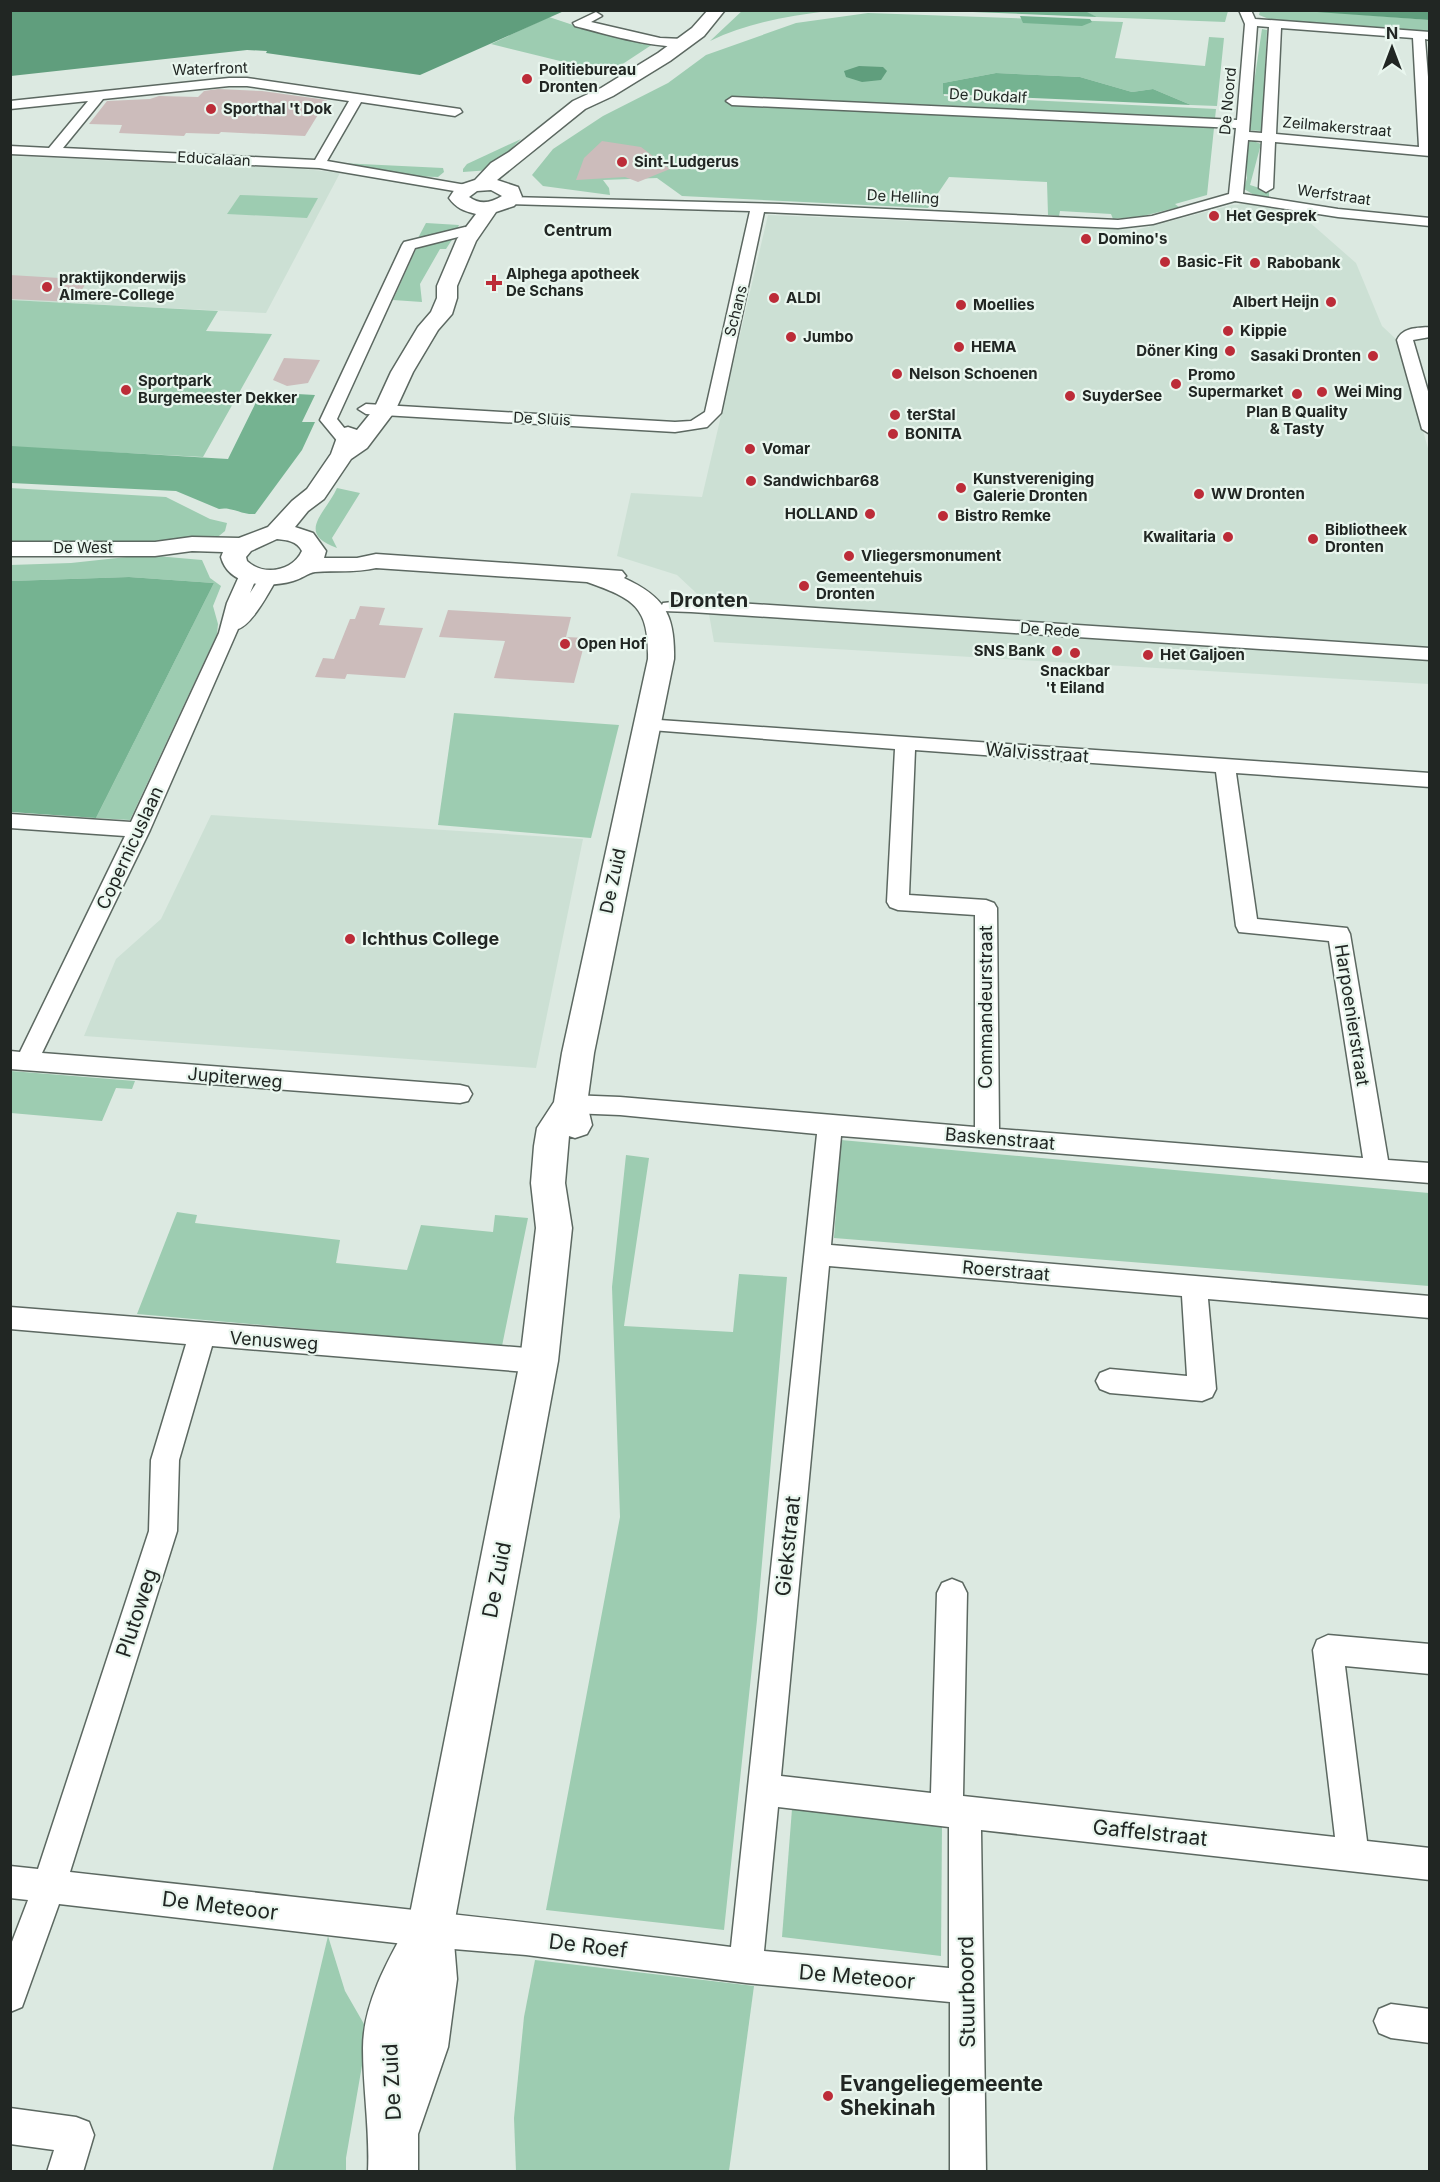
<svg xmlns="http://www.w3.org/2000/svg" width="1440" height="2182" font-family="Inter,sans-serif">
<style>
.built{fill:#cce0d4}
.green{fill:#9dccb1}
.forest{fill:#75b391}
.water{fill:#609e7d}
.building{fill:#ccbcbb}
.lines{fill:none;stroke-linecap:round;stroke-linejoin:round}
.street-casing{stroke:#5c6861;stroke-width:3}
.secondary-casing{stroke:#5c6861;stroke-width:3}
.street{fill:#fff;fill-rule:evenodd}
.secondary{fill:#fff;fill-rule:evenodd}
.poi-dot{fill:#bc2c38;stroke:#e9f6ee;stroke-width:2}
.labels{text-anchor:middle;stroke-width:4.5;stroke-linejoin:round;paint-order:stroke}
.far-street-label{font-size:15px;fill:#212623;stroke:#e9f6ee}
.far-poi-label{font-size:15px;font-weight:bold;fill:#212623;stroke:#e9f6ee;text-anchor:start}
.far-neighbourhood-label{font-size:16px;font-weight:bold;fill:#212623;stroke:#e9f6ee}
.street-label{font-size:18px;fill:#212623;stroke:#e9f6ee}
.poi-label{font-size:18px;font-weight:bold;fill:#212623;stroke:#e9f6ee;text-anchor:start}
.far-district-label{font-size:20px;font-weight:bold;fill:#212623;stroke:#e9f6ee}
.near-street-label{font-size:21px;fill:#212623;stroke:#e9f6ee}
.near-poi-label{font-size:21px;font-weight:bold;fill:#212623;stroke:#e9f6ee;text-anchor:start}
</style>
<rect width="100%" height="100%" fill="#dce9e1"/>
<g class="built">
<path d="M10 156 304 169 340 173 266 313 11 300Z"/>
<path d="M1247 204 1299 213 1356 263 1382 326 1398 341 1429 452V684L714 642 707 603 677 575 617 556 631 493 702 497 768 215 1136 230 1232 205Z"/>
<path d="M211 815 583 839 536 1068 84 1036 116 959 161 919Z"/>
</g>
<g class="green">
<path d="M743 10H828V11C788 16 747 23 710 41Z"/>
<path d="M1303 10 1429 20V33L1269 19 1259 15 1260 11Z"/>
<path d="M1083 11H1228L1225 22 1097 17Z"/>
<path d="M868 13 1123 22 1115 58 1205 66 1209 37 1224 38 1217 106 1191 105 1153 89 1132 92 1080 77 996 73 943 83 944 96 1216 109 1207 195 1175 204 1179 207 1143 216 1113 219 1111 214 1060 211 1059 216 1048 215 1047 182 949 177 928 208 682 196 657 178 603 180 609 188 610 195 543 186 532 175 553 149 603 116 668 83 706 55 796 23Z"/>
<path d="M549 17 585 29 653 44 609 73 491 44Z"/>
<path d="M1262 29 1267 30 1262 131 1247 130Z"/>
<path d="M521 139 490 170 463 172V169L467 164Z"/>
<path d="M1253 141 1261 144 1250 185 1269 191V200L1256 196 1244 189 1247 178 1246 143Z"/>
<path d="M340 163 443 168 444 172 438 177 408 176Z"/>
<path d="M240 195 318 198 307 218 227 214Z"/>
<path d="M426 223 459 225 457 230 429 238H418Z"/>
<path d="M455 235 446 249H440L420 284 422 302 393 300 416 249Z"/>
<path d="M11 300 218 311 206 331 272 334 203 457 11 447Z"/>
<path d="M10 488 166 497 210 519 227 523 225 531 214 540 11 543Z"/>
<path d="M337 488 360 493 332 538 337 548C295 533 326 513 337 488Z"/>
<path d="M145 555 202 560 210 578 221 586 213 606 218 624 217 634 130 820 96 818 214 583 129 577 11 581 10 565 71 563Z"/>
<path d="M454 713 619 725 591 838 438 825Z"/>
<path d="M10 1071H11L135 1081 132 1089 116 1088 102 1121 11 1113Z"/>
<path d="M841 1140 1429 1193V1286L834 1238Z"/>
<path d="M626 1155 649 1158 624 1326 733 1332 739 1274 787 1277 757 1620 724 1930 546 1910 620 1517 612 1287Z"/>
<path d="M177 1212 197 1215 195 1223 340 1240 336 1263 407 1270 421 1225 493 1232 495 1215 528 1218 502 1346 137 1314Z"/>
<path d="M792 1809 942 1824 941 1956 782 1937Z"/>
<path d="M328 1936 345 1991 368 2031 346 2158V2171L272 2172Z"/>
<path d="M535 1960 754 1986 729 2171H516L514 2118 524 2017Z"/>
</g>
<g class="forest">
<path d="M1083 10 1097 17 947 11V10Z"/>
<path d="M1020 16 1090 19 1092 22 1082 26 1023 23Z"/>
<path d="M996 73 1080 77 1132 92 1153 89 1191 105 943 94V83Z"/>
<path d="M261 392 315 395 302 422H315L302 450 255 514C242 515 231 506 219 509L176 491 11 483V446L228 459Z"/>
<path d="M129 577 214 583 96 818 11 812V581Z"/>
</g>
<g class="water">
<path d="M10 11 11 10 564 11 420 75 266 53 267 51 247 50 11 76Z"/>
<path d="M1303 11H1429V20Z"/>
<path d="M859 66 883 67 887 71 881 80 862 82 846 77 844 71Z"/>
</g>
<g class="building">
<path d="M218 89 262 91 327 100 305 136 221 132 219 134 186 133 184 136 119 133 122 125 89 124 107 101 150 99 159 96 198 97 204 91Z"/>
<path d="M602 141 641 147 670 169 638 182 625 177 576 180 584 158Z"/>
<path d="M10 275 60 278 88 280 74 302 10 299Z"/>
<path d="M284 358 320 360 308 383 287 386 273 380Z"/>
<path d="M360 606 385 608 379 625 423 628 405 678 347 674 345 679 315 677 323 658 334 659 350 619H355Z"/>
<path d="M448 610 571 617 566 637 586 638 574 683 494 678 505 641 439 637Z"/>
</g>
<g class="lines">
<g class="street-casing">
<g id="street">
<path d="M1239 10H1251L1255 19 1430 32V40L1425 39 1430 102V156L1275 142 1273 188 1266 192 1259 188 1262 141 1248 140 1243 194 1338 209 1430 218V226L1338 217 1235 201 1153 224 1118 228 764 212 721 413 707 427 675 432 366 414 358 409 366 404 675 422 691 421 705 412 750 211 504 204 502 201 509 197 780 204 1118 220 1152 216 1229 194 1236 128 732 105 726 101 732 97 1237 120 1245 24ZM1257 26 1269 27 1262 133 1249 132ZM1281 28 1413 38 1419 147 1276 134Z"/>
<path d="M596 12 602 16 591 22 660 38 683 39 689 43C675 55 595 31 575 26L573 23Z"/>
<path d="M229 78H247L460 109 462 112 455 116 361 102 327 161 466 185 473 189 466 193 319 168 10 154V146L49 148 88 101 10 109V101ZM229 86H247L349 101 315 160 63 148 103 99Z"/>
<path d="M465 227 470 228 472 231 470 234 415 248 337 419 353 439 345 444 339 443 320 420 402 245 404 242Z"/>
<path d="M1430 327V337L1413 340 1430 398V434L1422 429 1397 340C1403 327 1417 328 1430 327Z"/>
<path d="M249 569 255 570 258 574 250 593 263 573H275L278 577C270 590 253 624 238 629L150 830 42 1053 460 1085 468 1087 472 1094 468 1101 460 1103 10 1069V1051L20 1052 125 836 10 828V814L131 822 219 633 227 603 240 574 243 570Z"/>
<path d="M691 600 1430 648V660L691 612 663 611 661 607 663 603Z"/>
<path d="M645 719 1430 773V787L1236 773 1257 919 1347 928 1350 934 1388 1160 1430 1163V1183L841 1136 831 1245 1430 1296V1318L1208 1299 1216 1389 1212 1397 1202 1401 1110 1393 1100 1389 1096 1381 1100 1373 1110 1369 1187 1376 1182 1296 829 1266 781 1776 931 1793 937 1593 942 1583 952 1579 962 1583 967 1593 963 1796 1335 1837 1313 1650 1317 1640 1328 1635 1430 1644V1674L1345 1666 1367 1841 1430 1848V1880L981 1830 986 2172H950V2002L746 1983 526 1955 430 1947 59 1904 22 2007 10 2012V1947L28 1900 10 1898V1866L38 1869 149 1531 151 1460 186 1344 10 1329V1307L539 1349 549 1353 553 1361 549 1369 539 1373 212 1346 179 1460 177 1531 70 1872C290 1897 511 1919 731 1947L817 1134 620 1115 570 1113 561 1111 558 1104 561 1097 570 1095 620 1097 975 1127V915L898 910 890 907 887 902 895 749 638 729 635 725 638 721ZM915 750 1216 772 1236 926 1239 932 1329 941 1363 1158 999 1129 997 908 994 903 986 900 909 895ZM778 1807 949 1827V1968L764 1951Z"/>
<path d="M1391 2004 1430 2009V2043L1391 2038 1379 2033 1374 2021 1379 2009Z"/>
<path d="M10 2108 76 2117 89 2122 94 2135 83 2172H47L54 2150 10 2144Z"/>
</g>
</g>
<g class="secondary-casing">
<path id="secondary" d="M708 10H725L704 36 670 61 613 96 585 109 497 180 518 187 522 197 514 206 496 212 476 241 457 286V298L452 314 438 330 413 372 395 411 367 448 351 459 324 499 308 511 295 527 313 533 326 551 324 558H357L376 554 622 571 626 576 624 578C665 597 675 615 674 659L594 1053 587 1104 592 1125 587 1134 575 1138 569 1136 565 1183 572 1228 558 1361 453 1930 457 1979 448 2047 418 2134V2172H368C370 2130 363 2089 363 2048 363 2004 388 1960 408 1924L520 1361 536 1228 531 1183 534 1146 537 1128 554 1102 562 1053 648 659C649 607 635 599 587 582L376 568C355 573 336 570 315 572 308 573 301 579 293 581 269 588 229 587 221 557L223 552 192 551 155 556H10V542H155L192 537 239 538 268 527 292 501 307 489 331 454 340 429 348 427 357 430 374 409 391 372 418 327 431 312 437 298V286L457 239 476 214C464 211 456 208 449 198L457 186 475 180 491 163 509 152 573 101 601 88 658 53 692 28ZM491 190 502 196C491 203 480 205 469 197L477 191ZM277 539C287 540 297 541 302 551 292 572 263 576 247 561L246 557 251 551Z"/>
</g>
<use href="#street" class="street"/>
<use href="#secondary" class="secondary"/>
</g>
<g class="poi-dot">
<circle cx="527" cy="79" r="6"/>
<circle cx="211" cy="109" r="6"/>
<circle cx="622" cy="162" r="6"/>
<circle cx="1214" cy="216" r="6"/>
<circle cx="1086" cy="239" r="6"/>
<circle cx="1165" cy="262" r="6"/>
<circle cx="1255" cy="263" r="6"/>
<path d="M491 274h6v6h6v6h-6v6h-6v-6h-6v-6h6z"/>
<circle cx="47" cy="287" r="6"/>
<circle cx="774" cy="298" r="6"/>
<circle cx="1331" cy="302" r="6"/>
<circle cx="961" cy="305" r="6"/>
<circle cx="1228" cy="331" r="6"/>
<circle cx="791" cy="337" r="6"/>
<circle cx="959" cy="347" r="6"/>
<circle cx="1230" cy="351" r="6"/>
<circle cx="1373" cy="356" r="6"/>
<circle cx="897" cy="374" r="6"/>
<circle cx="1176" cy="384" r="6"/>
<circle cx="126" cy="390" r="6"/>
<circle cx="1322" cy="392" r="6"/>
<circle cx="1297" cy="394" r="6"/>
<circle cx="1070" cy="396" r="6"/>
<circle cx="895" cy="415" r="6"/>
<circle cx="893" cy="434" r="6"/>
<circle cx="750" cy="449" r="6"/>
<circle cx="751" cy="481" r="6"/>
<circle cx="961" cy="488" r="6"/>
<circle cx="1199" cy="494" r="6"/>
<circle cx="870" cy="514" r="6"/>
<circle cx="943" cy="516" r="6"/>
<circle cx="1228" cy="537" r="6"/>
<circle cx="1313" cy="539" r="6"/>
<circle cx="849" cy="556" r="6"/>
<circle cx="804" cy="586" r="6"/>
<circle cx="565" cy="644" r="6"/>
<circle cx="1057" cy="651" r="6"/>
<circle cx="1075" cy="653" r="6"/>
<circle cx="1148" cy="655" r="6"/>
<circle cx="350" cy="939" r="6"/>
<circle cx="828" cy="2096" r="6"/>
</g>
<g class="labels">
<g class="far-street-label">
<text transform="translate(210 69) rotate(-2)" y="5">Waterfront</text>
<text transform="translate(988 96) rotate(3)" y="5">De Dukdalf</text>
<text transform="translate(1228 101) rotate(-85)" y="5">De Noord</text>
<text transform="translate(1337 127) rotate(5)" y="5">Zeilmakerstraat</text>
<text transform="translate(214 159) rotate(3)" y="5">Educalaan</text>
<text transform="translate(1334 195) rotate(8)" y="5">Werfstraat</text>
<text transform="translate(903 197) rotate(3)" y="5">De Helling</text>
<text transform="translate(736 311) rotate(-76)" y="5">Schans</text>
<text transform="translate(542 419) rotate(3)" y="5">De Sluis</text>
<text x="83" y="553">De West</text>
<text transform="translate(1050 630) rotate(4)" y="5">De Rede</text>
</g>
<g class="far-poi-label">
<text x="539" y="75">Politiebureau<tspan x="539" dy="17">Dronten</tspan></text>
<text x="223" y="114">Sporthal 't Dok</text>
<text x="634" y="167">Sint-Ludgerus</text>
<text x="1226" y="221">Het Gesprek</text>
<text x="1098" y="244">Domino's</text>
<text x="1177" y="267">Basic-Fit</text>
<text x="1267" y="268">Rabobank</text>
<text x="506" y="279">Alphega apotheek<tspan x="506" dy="17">De Schans</tspan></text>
<text x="59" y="283">praktijkonderwijs<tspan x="59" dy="17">Almere-College</tspan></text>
<text x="786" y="303">ALDI</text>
<text x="1319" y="307" text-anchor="end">Albert Heijn</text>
<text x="973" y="310">Moellies</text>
<text x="1240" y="336">Kippie</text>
<text x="803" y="342">Jumbo</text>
<text x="971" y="352">HEMA</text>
<text x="1218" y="356" text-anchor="end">Döner King</text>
<text x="1361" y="361" text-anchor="end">Sasaki Dronten</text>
<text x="909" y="379">Nelson Schoenen</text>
<text x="1188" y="380">Promo<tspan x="1188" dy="17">Supermarket</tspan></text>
<text x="138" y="386">Sportpark<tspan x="138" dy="17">Burgemeester Dekker</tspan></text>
<text x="1334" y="397">Wei Ming</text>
<text x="1082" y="401">SuyderSee</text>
<text x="1297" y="417" text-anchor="middle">Plan B Quality<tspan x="1297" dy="17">&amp; Tasty</tspan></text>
<text x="907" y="420">terStal</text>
<text x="905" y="439">BONITA</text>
<text x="762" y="454">Vomar</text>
<text x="973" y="484">Kunstvereniging<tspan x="973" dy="17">Galerie Dronten</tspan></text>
<text x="763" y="486">Sandwichbar68</text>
<text x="1211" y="499">WW Dronten</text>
<text x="858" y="519" text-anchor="end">HOLLAND</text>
<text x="955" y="521">Bistro Remke</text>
<text x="1325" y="535">Bibliotheek<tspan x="1325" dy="17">Dronten</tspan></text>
<text x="1216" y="542" text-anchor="end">Kwalitaria</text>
<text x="861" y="561">Vliegersmonument</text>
<text x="816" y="582">Gemeentehuis<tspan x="816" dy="17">Dronten</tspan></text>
<text x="577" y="649">Open Hof</text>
<text x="1045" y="656" text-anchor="end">SNS Bank</text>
<text x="1160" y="660">Het Galjoen</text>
<text x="1075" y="676" text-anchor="middle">Snackbar<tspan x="1075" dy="17">'t Eiland</tspan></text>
</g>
<g class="far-neighbourhood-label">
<text x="578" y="236">Centrum</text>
</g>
<g class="street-label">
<text transform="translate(1037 753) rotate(4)" y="6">Walvisstraat</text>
<text transform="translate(130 848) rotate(-65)" y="6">Copernicuslaan</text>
<text transform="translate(613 881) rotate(-78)" y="6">De Zuid</text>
<text transform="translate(986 1007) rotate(-90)" y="6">Commandeurstraat</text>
<text transform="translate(1352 1015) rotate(81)" y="6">Harpoenierstraat</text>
<text transform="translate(235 1078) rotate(5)" y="6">Jupiterweg</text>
<text transform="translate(1000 1139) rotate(5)" y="6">Baskenstraat</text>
<text transform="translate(1006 1271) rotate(5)" y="6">Roerstraat</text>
<text transform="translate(274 1341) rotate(4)" y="6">Venusweg</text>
</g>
<g class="poi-label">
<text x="362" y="945">Ichthus College</text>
</g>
<g class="far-district-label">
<text x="709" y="607">Dronten</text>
</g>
<g class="near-street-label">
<text transform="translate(788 1546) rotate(-84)" y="7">Giekstraat</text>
<text transform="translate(497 1580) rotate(-79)" y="7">De Zuid</text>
<text transform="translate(137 1613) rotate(-72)" y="7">Plutoweg</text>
<text transform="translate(1150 1833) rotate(6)" y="7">Gaffelstraat</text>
<text transform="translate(220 1906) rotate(7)" y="7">De Meteoor</text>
<text transform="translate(588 1946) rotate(7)" y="7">De Roef</text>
<text transform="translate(857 1977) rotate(5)" y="7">De Meteoor</text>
<text transform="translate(967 1992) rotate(-91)" y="7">Stuurboord</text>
<text transform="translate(392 2082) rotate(-93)" y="7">De Zuid</text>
</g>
<g class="near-poi-label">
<text x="840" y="2091">Evangeliegemeente<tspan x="840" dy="24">Shekinah</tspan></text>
</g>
</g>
<rect width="1440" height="2182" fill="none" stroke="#212623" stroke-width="24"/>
<g transform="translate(1392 48)" stroke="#e9f6ee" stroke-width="4.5" paint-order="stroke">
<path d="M0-4.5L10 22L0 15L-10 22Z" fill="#212623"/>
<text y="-9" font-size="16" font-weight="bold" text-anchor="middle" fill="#212623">N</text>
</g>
</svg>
